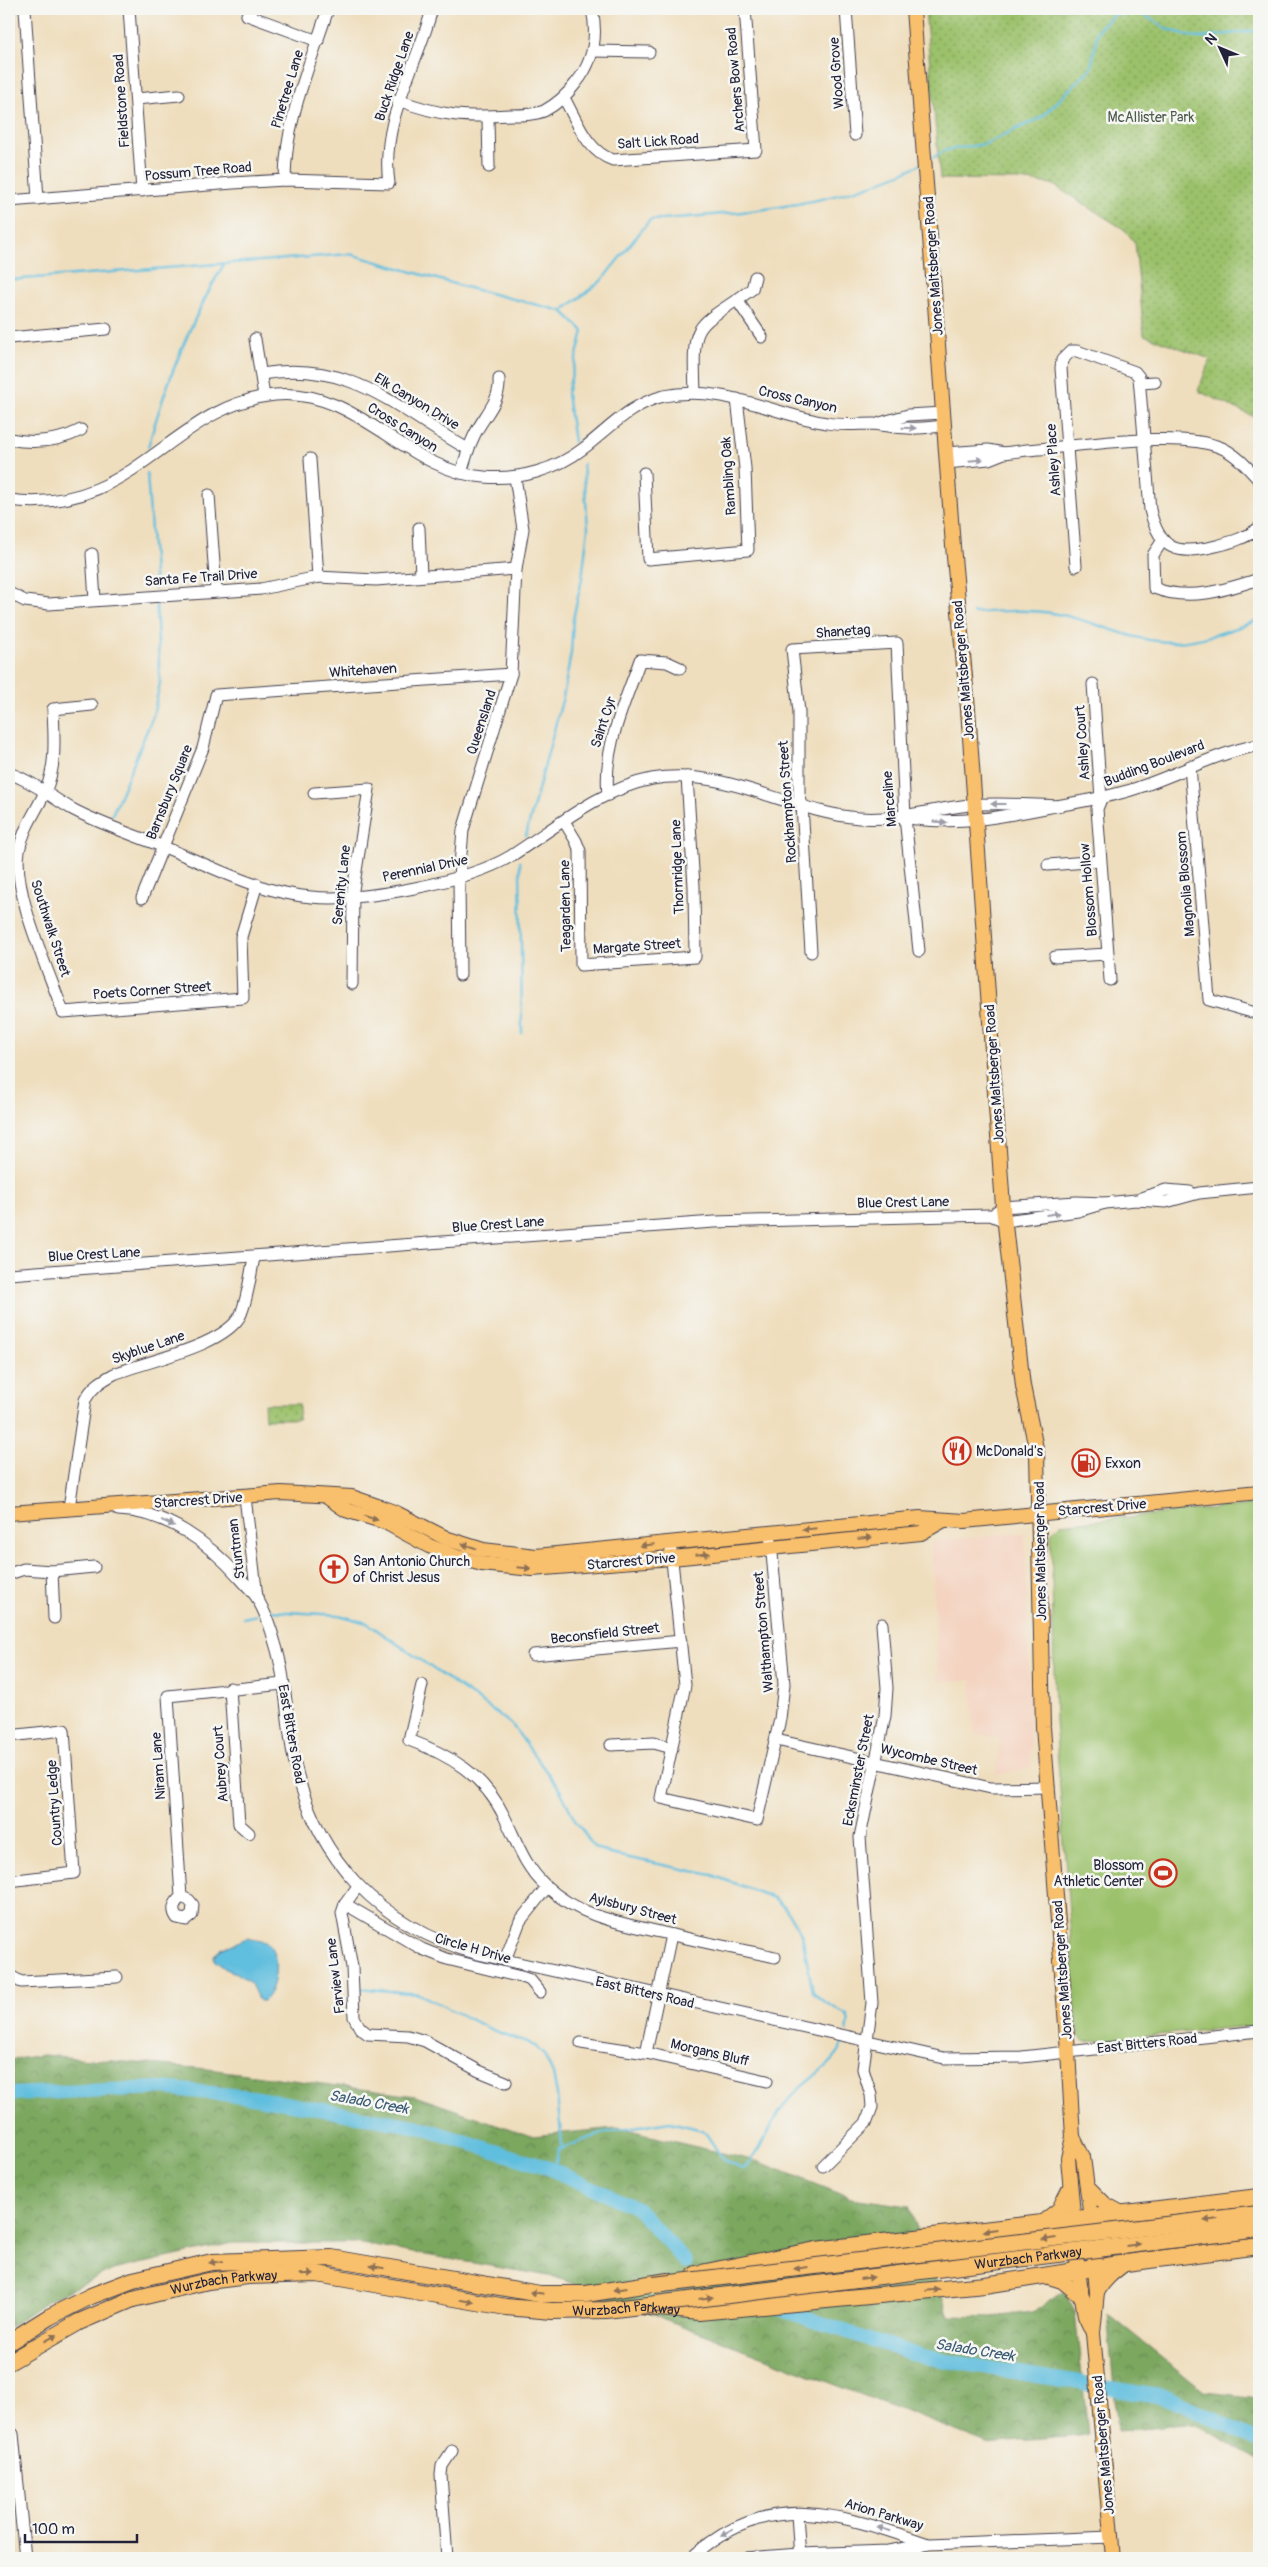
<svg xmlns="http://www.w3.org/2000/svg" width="1268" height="2567" font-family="Pangolin,sans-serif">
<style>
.built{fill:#f4d3c0}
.forest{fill:url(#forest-crowns);stroke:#4f644d}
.park{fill:url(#park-dots);stroke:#5e7253}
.pitch{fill:#9bc16b;stroke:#5e7253}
.water{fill:#60bede;stroke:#41708c}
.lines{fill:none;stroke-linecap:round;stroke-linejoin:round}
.stream{stroke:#60bede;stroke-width:2.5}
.river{stroke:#60bede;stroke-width:14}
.minor-casing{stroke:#413e4e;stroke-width:13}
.major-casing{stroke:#413e4e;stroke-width:16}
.highway-casing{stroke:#413e4e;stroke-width:18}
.minor{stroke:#fff;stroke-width:11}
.major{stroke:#f8bf6c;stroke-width:14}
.highway{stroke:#f8bf6c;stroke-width:16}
.highway-bridge-casing{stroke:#413e4e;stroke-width:18;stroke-linecap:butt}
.highway-bridge{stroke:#f8bf6c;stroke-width:16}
.oneway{fill:#9c9ca7}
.oneway2{fill:#8d7054}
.labels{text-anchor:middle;stroke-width:5;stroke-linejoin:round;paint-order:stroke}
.street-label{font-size:14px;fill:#22223b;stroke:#f6f6f2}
.park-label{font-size:14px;fill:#4c5a4c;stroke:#f6f6f2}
.poi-label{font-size:14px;fill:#22223b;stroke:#f6f6f2;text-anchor:start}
.water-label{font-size:15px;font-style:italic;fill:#385974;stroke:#f6f6f2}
</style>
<defs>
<pattern id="forest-crowns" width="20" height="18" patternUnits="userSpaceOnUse" patternTransform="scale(1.25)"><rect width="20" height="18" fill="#7ca75f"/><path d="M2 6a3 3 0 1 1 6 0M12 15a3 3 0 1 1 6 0" fill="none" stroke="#658850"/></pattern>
<pattern id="park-dots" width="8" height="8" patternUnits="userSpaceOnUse" patternTransform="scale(1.25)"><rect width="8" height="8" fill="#9bc16b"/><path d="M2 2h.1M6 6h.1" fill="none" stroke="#7e9c59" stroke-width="1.8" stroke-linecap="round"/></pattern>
</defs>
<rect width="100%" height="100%" fill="#f6f6f2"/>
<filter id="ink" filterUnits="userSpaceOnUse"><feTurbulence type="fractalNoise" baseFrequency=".02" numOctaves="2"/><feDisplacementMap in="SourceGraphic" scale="10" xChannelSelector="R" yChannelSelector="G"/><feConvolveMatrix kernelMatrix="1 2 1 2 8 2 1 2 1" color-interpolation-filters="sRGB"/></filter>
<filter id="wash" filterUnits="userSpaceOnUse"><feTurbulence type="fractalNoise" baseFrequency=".0096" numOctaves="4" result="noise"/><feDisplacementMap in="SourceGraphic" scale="20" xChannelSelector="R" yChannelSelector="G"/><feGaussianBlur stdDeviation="1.12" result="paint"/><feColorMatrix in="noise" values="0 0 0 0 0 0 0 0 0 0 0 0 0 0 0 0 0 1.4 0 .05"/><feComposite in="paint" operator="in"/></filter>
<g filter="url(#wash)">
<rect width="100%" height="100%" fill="#efdebd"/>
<path class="built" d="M1025 1533 1031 1768 996 1775 1000 1738 974 1733 971 1680 938 1681 931 1541Z"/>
<g class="forest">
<path d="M43 2055 208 2069 415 2096 531 2136 617 2128 760 2162 851 2198 909 2206 949 2316 993 2317 1032 2312 1064 2291 1075 2312 1088 2434 987 2443 555 2277 355 2243H233L113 2270 47 2301 9 2327V2060Z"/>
<path d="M1107 2313 1205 2392 1259 2398V2461L1196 2424 1118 2431Z"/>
</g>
<g class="park">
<path d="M925 9H1259V419L1198 391 1210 359 1144 335 1135 243 1125 230 1052 184 1018 180 940 179Z"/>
<path d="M264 1404H299V1419H265Z"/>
</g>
<path class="pitch" d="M1259 1504V2025L1085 2042 1078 2036 1055 1720 1051 1533 1060 1524Z"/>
<path class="water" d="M247 1938 266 1942C281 1952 277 1991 263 2001H259L251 1984 237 1973 227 1970 214 1960V1955L221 1949Z"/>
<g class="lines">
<g class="stream">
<path d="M928 160 946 150 985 144 1042 117 1091 68 1098 30 1113 15 1139 12 1167 29 1197 38 1259 30"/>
<path d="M9 280 350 254 465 287 562 311 583 331 567 394 574 442"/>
<path d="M562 311 601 281 650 220C743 213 837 207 921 164"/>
<path d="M148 447C166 383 190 321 224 264"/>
<path d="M147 473 155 589"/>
<path d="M973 613C1001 611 1029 609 1057 614 1097 621 1133 643 1175 642 1203 641 1233 629 1259 620"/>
<path d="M112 815 153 716 160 683 156 603"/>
<path d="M526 835 563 697 571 653 573 619 582 579 588 528 583 464"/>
<path d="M520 862 522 1033"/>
<path d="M270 1611 339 1615 367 1623 497 1713 512 1725 560 1790 575 1820 594 1847 610 1854 712 1875 774 1898 786 1909 802 1936 813 1992 820 1999 847 2015 849 2022 847 2031"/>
<path d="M243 1618 257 1615"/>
<path d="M337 1985 341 1986"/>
<path d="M359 1988 419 1994 490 2029 535 2046 544 2054 553 2074 557 2094 562 2145 558 2150 554 2170"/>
<path d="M558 2150 602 2133 670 2122 703 2130C718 2148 718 2162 744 2169 763 2149 773 2116 791 2097 807 2079 833 2066 843 2044"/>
</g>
<g class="river">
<path d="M9 2094 161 2088 252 2097 419 2127 546 2167 637 2208 686 2262"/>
<path d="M770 2306 923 2357 1170 2398 1259 2441"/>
</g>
</g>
</g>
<g filter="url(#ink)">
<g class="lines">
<g class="minor-casing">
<g id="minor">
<path d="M25 9 38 199"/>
<path d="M129 9 142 191"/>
<path d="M846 9 855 135"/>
<path d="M247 15 318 41"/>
<path d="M593 51 649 52"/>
<path d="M564 98C577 121 587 152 613 160L756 150 745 9"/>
<path d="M136 99 179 95"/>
<path d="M398 100C441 116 465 118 510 115 522 115 534 115 544 111 557 104 567 95 576 83 594 61 598 37 592 9"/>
<path d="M488 117 489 167"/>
<path d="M285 180C285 120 310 65 328 9"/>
<path d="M9 201 233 183 285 180 389 183C380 120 417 68 432 9"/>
<path d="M737 300 762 337"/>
<path d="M9 338 106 329"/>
<path d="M255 339 264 396"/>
<path d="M261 374C352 359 395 408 468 449"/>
<path d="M1140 383 1155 382"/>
<path d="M695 392C692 316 695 331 752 289L755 277"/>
<path d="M880 423 908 415 943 413"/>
<path d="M9 439C35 444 58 442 81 430"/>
<path d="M946 453 988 450 1004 453"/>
<path d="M310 459 318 577"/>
<path d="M946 463 989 459 1004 453 1027 450C1077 447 1179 429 1222 448 1237 455 1248 468 1259 480"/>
<path d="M461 473C465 461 468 448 474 436 483 416 501 402 499 379"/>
<path d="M644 473 648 559 748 550 745 468 737 399"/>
<path d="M209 495 216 591"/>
<path d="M9 500C134 517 171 405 275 395 358 387 405 471 484 477 519 480 556 470 584 448 610 428 630 404 664 396 721 384 772 414 827 423 842 426 858 424 873 424 885 425 896 428 908 428 920 429 932 427 944 426"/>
<path d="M419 528 421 576"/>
<path d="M1163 540 1153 555 1154 588C1189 602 1225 590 1259 579"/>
<path d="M92 554 95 600"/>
<path d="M1076 566 1061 368 1062 360 1071 351H1077L1135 372 1139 377 1150 510C1160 552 1178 555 1216 546 1232 542 1246 538 1259 528"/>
<path d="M9 593 25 601 49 604 261 589 318 577 376 580 516 569"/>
<path d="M1093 684 1101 799 1097 809 1110 980"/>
<path d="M92 705 53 709C54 737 57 765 45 792 36 812 23 828 19 851 12 892 49 971 63 1012L243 998 241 937 257 884"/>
<path d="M1190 766 1209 1000 1259 1014"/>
<path d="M9 773C34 782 49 796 72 809 100 824 134 835 164 847 211 866 260 893 311 897 362 902 468 882 511 856 555 828 600 789 652 779 723 766 789 812 859 818 897 821 932 809 969 805 998 802 1029 805 1058 806"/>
<path d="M314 793 369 789 353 890 352 984"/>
<path d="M608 795C603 747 624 705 640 660L667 662 680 668"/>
<path d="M909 818C960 826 1006 816 1056 806 1084 801 1111 797 1137 788 1179 774 1216 753 1259 745"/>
<path d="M564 821 576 841 580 851 581 965 695 957 694 886 687 777"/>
<path d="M1048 865 1100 861"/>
<path d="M142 898 203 748 216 695 511 674"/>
<path d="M811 952 802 805 799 794V712L792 649 897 643 905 817 919 951"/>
<path d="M1055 957 1108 954"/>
<path d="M460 975 459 877 463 830 511 674 516 569 523 529 515 477"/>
<path d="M1142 1198 1166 1190 1190 1192"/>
<path d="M996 1212 1003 1207 1076 1202 1105 1203 1136 1200 1166 1202 1199 1193 1259 1187"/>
<path d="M9 1274 714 1222 990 1215 1005 1221 1078 1211 1105 1203"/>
<path d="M245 1497 257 1597"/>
<path d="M77 1508H69L85 1400C92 1387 101 1381 114 1374 146 1361 226 1346 241 1314 248 1297 250 1276 254 1258"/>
<path d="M118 1510C166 1511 209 1543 240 1578 245 1584 253 1591 257 1598 265 1612 271 1628 275 1643 287 1681 286 1721 294 1759 315 1860 380 1926 478 1954L944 2058 1022 2057 1259 2031"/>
<path d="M671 1551 685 1685 661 1798 757 1820 780 1719 784 1684 770 1532"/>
<path d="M52 1571 54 1618"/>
<path d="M9 1574 24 1569 52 1571 94 1567"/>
<path d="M533 1655 681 1641"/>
<path d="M422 1685 409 1740C450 1755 484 1775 504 1816 517 1842 524 1866 546 1886 579 1917 622 1923 664 1933 701 1942 738 1949 775 1957"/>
<path d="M230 1688 239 1824 249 1833"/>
<path d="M9 1736 64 1730 74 1873 9 1881"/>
<path d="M776 1740 991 1788 1049 1787"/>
<path d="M611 1745 654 1743 672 1748"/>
<path d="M358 1886 345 1904 342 1913 352 1967 354 2017 360 2028 368 2034 408 2036 425 2041 479 2071 506 2082"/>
<path d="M181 1897 189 1900 193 1905 192 1915 186 1920 177 1918C171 1910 174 1903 181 1897L168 1696 283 1684"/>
<path d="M345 1904 422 1949 447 1959 521 1977 530 1980 540 1992"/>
<path d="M505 1960 520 1921 547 1887"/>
<path d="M9 1975 21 1982 117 1977"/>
<path d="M581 2043 646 2053 767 2081"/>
<path d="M646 2053 671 1935"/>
<path d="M823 2166 866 2123 872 2107 871 2095 863 2069 872 2003 860 1837 885 1716 887 1688 882 1624"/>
<path d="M13 2434 25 2558"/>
<path d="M797 2514 800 2558"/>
<path d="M447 2558 441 2475 442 2466 452 2451"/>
<path d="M691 2558C769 2488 841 2514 928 2544"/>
<path d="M745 2558 799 2554 888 2551 930 2544 1111 2537"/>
</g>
</g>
<g class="major-casing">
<g id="major">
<path d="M913 9 953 546 968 709 1003 1207 1023 1386 1037 1453 1043 1727 1068 2051 1073 2137 1068 2158 1078 2271 1085 2316 1093 2333"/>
<path d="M327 1497 346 1510 385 1522 429 1546 457 1557 482 1564 532 1569 672 1558 921 1533 944 1520"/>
<path d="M9 1513 281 1493 352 1497 392 1511 448 1539 483 1550 536 1556 920 1518 964 1521 1259 1492"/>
<path d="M1073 2137 1083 2157 1091 2218 1097 2293 1093 2333 1113 2558"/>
<path d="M1088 2187 1105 2204 1122 2213"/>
<path d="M1041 2223 1059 2209 1069 2189"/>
<path d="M1046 2276 1062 2281 1083 2298"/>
<path d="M1097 2293C1103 2280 1114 2272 1126 2263"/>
</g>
</g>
<g class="highway-casing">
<g id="highway">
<path d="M696 2274 816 2250 1259 2197"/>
<path d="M9 2342 49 2317 91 2296 133 2280 212 2262 332 2258 540 2294H586L668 2281"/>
<path id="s1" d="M9 2362 79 2322 133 2299 208 2281 248 2276 317 2274 506 2307 552 2311 606 2310 640 2306 699 2312 985 2285 1126 2263 1259 2246"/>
</g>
</g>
<use href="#minor" class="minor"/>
<use href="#major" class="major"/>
<use href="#highway" class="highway"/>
<g class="highway-bridge-casing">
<g id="highway-bridge">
<path d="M654 2285 1259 2214"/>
<path id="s2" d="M640 2306 1259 2229"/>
</g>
</g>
<use href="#highway-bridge" class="highway-bridge"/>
</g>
<defs><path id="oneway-solid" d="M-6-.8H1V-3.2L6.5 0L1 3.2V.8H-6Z" transform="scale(1.25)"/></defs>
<g class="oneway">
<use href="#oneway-solid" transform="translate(909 428) rotate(1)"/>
<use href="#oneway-solid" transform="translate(976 460) rotate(-5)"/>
<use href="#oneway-solid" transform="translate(998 804) rotate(-180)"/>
<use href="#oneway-solid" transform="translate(940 822) rotate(3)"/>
<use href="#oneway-solid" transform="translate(1053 1214) rotate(-7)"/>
<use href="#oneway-solid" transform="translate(168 1523) rotate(24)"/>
<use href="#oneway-solid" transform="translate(884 2529) rotate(-163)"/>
<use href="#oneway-solid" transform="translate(727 2533) rotate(152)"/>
</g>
<g class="oneway2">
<use href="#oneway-solid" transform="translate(371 1518) rotate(18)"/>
<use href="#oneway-solid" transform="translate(809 1529) rotate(174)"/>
<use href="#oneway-solid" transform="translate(865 1538) rotate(-5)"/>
<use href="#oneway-solid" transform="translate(647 1545) rotate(174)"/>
<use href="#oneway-solid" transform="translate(469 1546) rotate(-163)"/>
<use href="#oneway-solid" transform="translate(703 1554) rotate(-6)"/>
<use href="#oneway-solid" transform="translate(524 1568) rotate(5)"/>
<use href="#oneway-solid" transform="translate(1211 2220) rotate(173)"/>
<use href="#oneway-solid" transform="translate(990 2230) rotate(173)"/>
<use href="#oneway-solid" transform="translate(1049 2239) rotate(173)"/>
<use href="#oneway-solid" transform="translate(1133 2245) rotate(-7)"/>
<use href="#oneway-solid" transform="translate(216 2262) rotate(173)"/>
<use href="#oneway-solid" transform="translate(377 2267) rotate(-170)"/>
<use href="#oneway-solid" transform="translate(801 2268) rotate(173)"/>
<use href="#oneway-solid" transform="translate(307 2274) rotate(-1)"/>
<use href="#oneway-solid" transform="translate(867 2278) rotate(-7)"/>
<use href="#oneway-solid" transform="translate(620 2289) rotate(172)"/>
<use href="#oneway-solid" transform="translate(933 2290) rotate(-5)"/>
<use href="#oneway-solid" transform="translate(537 2293) rotate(-174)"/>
<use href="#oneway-solid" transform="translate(706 2298) rotate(-7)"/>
<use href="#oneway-solid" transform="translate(467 2301) rotate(10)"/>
<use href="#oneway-solid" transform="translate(51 2338) rotate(-29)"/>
</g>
</g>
<defs>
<g id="restaurant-ring" transform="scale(1.4375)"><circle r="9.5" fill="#f6f6f2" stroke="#c8321e" stroke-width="1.5"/><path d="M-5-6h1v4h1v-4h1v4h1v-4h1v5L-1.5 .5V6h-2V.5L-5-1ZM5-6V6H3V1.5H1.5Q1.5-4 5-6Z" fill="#c8321e"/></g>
<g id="fuel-ring" transform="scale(1.4375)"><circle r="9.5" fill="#f6f6f2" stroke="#c8321e" stroke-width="1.5"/><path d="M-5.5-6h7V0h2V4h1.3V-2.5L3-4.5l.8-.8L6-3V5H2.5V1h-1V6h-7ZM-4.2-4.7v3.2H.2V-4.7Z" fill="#c8321e"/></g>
<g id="church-ring" transform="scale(1.4375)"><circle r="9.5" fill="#f6f6f2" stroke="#c8321e" stroke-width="1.5"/><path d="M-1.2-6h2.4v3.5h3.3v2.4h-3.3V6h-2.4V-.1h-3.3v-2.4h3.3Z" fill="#c8321e"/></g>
<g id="stadium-ring" transform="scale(1.4375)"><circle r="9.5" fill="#f6f6f2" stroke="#c8321e" stroke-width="1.5"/><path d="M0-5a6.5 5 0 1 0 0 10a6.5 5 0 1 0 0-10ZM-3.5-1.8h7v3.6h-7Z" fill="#c8321e"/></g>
</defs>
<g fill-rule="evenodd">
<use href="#restaurant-ring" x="957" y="1451"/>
<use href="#fuel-ring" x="1086" y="1463"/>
<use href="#church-ring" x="334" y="1569"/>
<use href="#stadium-ring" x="1163" y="1873"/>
</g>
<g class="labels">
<g class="street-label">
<text transform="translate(836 73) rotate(-94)" y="5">Wood Grove</text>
<text transform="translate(394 76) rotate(-71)" y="5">Buck Ridge Lane</text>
<text transform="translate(735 80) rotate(-95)" y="5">Archers Bow Road</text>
<text transform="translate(287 89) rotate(-73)" y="5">Pinetree Lane</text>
<text transform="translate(121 101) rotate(-94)" y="5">Fieldstone Road</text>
<text transform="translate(658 141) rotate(-4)" y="5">Salt Lick Road</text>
<text transform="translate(198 171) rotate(-5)" y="5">Possum Tree Road</text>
<text transform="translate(933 266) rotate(-94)" y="5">Jones Maltsberger Road</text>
<text transform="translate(798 399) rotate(13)" y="5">Cross Canyon</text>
<text transform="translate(417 401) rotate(31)" y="5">Elk Canyon Drive</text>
<text transform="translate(403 427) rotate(32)" y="5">Cross Canyon</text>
<text transform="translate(1053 460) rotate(-94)" y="5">Ashley Place</text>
<text transform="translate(728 476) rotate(-94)" y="5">Rambling Oak</text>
<text transform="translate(201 577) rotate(-4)" y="5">Santa Fe Trail Drive</text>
<text transform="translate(843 631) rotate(-4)" y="5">Shanetag</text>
<text transform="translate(363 670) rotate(-4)" y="5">Whitehaven</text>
<text transform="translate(963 670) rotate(-95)" y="5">Jones Maltsberger Road</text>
<text transform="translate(481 722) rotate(-72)" y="5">Queensland</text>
<text transform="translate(603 722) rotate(-72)" y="5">Saint Cyr</text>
<text transform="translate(1082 743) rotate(-94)" y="5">Ashley Court</text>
<text transform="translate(1154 763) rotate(-21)" y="5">Budding Boulevard</text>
<text transform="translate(169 792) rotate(-68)" y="5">Barnsbury Square</text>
<text transform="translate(889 799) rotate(-95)" y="5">Marceline</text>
<text transform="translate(787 802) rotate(-94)" y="5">Rockhampton Street</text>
<text transform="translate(677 867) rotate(-92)" y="5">Thornridge Lane</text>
<text transform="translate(425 868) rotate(-12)" y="5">Perennial Drive</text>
<text transform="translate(1185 884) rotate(-95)" y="5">Magnolia Blossom</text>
<text transform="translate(341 885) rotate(-84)" y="5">Serenity Lane</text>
<text transform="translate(1088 890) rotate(-95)" y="5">Blossom Hollow</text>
<text transform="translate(565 906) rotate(-91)" y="5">Teagarden Lane</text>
<text transform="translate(51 928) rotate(72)" y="5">Southwalk Street</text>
<text transform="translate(637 946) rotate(-4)" y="5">Margate Street</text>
<text transform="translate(152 990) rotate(-4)" y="5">Poets Corner Street</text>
<text transform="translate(994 1074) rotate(-94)" y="5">Jones Maltsberger Road</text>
<text transform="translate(903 1202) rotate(-1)" y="5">Blue Crest Lane</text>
<text transform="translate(498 1224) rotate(-4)" y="5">Blue Crest Lane</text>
<text transform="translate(94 1254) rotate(-3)" y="5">Blue Crest Lane</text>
<text transform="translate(148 1347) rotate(-19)" y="5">Skyblue Lane</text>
<text transform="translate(198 1500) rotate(-4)" y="5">Starcrest Drive</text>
<text transform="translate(1102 1507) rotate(-5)" y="5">Starcrest Drive</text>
<text transform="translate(236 1549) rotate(-97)" y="5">Stuntman</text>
<text transform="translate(1040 1551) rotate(-91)" y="5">Jones Maltsberger Road</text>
<text transform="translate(631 1561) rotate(-5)" y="5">Starcrest Drive</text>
<text transform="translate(763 1632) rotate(-95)" y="5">Walthampton Street</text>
<text transform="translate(605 1633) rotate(-6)" y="5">Beconsfield Street</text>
<text transform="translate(292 1734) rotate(80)" y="5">East Bitters Road</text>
<text transform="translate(929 1759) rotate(13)" y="5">Wycombe Street</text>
<text transform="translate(220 1764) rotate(-94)" y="5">Aubrey Court</text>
<text transform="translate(158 1766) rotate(-94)" y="5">Niram Lane</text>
<text transform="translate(858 1770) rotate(-79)" y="5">Ecksminster Street</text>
<text transform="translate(54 1803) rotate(-94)" y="5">Country Ledge</text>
<text transform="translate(633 1908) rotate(15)" y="5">Aylsbury Street</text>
<text transform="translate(473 1948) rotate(16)" y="5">Circle H Drive</text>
<text transform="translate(1062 1970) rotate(-94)" y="5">Jones Maltsberger Road</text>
<text transform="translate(335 1976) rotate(-97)" y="5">Farview Lane</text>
<text transform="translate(645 1992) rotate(13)" y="5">East Bitters Road</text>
<text transform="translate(1147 2043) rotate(-6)" y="5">East Bitters Road</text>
<text transform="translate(710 2052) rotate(13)" y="5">Morgans Bluff</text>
<text dy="5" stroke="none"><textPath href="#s2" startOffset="391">Wurzbach Parkway</textPath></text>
<text dy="5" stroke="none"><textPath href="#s1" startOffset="232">Wurzbach Parkway</textPath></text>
<text dy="5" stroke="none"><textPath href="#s1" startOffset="638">Wurzbach Parkway</textPath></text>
<text transform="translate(1103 2445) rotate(-95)" y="5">Jones Maltsberger Road</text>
<text transform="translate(884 2514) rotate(17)" y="5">Arion Parkway</text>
</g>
<g class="park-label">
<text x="1151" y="122">McAllister Park</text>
</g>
<g class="poi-label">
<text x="976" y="1456">McDonald's</text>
<text x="1105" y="1468">Exxon</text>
<text x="353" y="1566">San Antonio Church<tspan x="353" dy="16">of Christ Jesus</tspan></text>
<text x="1144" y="1870" text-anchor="end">Blossom<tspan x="1144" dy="16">Athletic Center</tspan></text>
</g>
<g class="water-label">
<text transform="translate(369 2102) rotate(10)" y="5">Salado Creek</text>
<text transform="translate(975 2350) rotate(9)" y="5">Salado Creek</text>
</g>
</g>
<rect width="1268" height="2567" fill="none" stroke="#f6f6f2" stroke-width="30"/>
<g transform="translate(1220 48) rotate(314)" stroke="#f6f6f2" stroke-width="4" paint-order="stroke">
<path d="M0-4L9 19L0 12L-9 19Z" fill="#22223b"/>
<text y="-8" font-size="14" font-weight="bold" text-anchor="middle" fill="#22223b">N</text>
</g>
<path d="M25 2534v8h112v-8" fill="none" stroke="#22223b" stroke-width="2.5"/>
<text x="32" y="2534" font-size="15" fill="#22223b" stroke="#f6f6f2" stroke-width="4" paint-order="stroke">100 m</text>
</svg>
